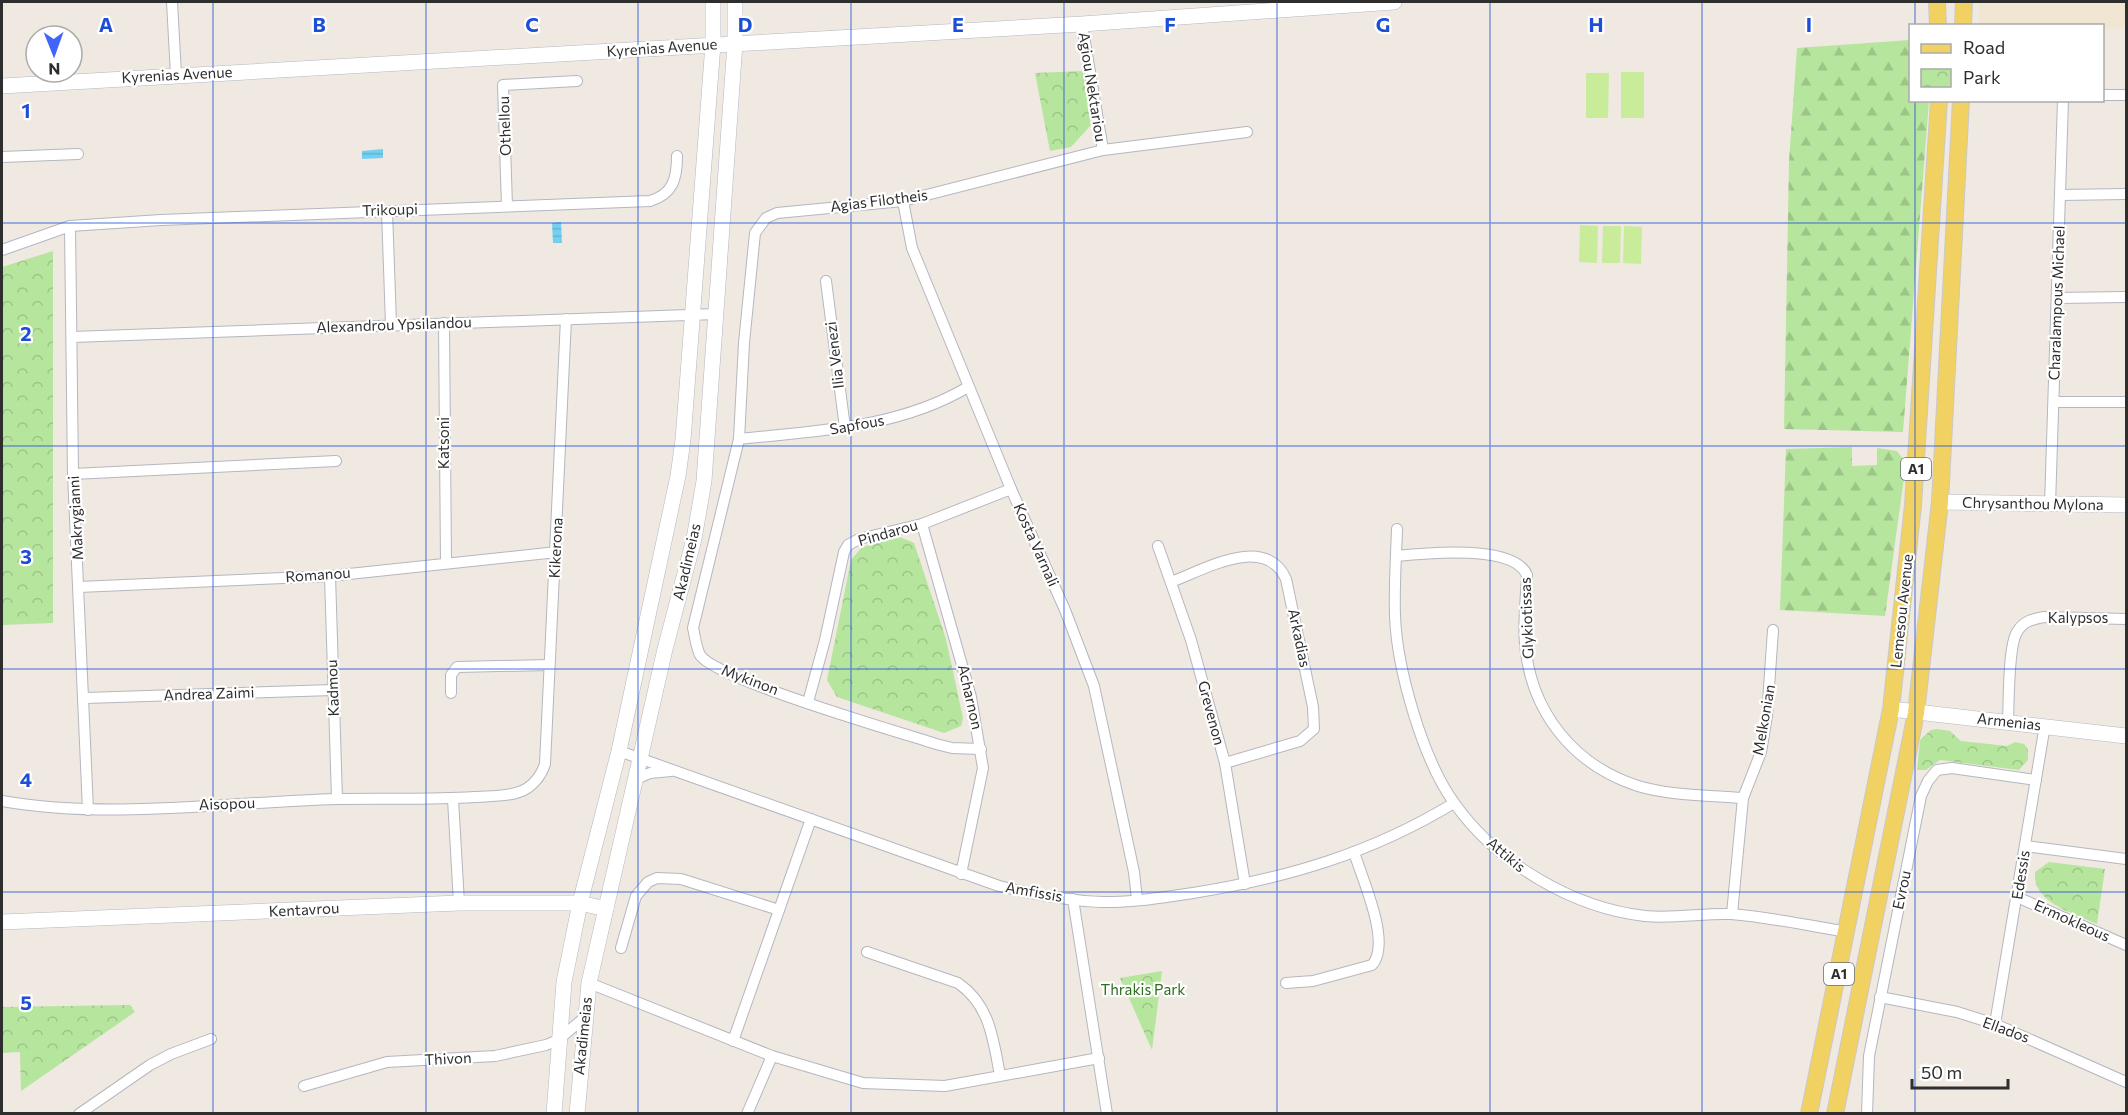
<svg xmlns="http://www.w3.org/2000/svg" width="2128" height="1115" font-family="Commissioner,sans-serif">
<style>
.education{fill:#f0e6d1}
.forest{fill:url(#forest-firs)}
.park{fill:url(#park-crowns)}
.pitch{fill:#c9ec9a}
.water{fill:url(#water-rules)}
.lines{fill:none;stroke-linecap:round;stroke-linejoin:round}
.street-casing{stroke:#b4b7c1;stroke-width:12}
.secondary-casing{stroke:#b4b7c1;stroke-width:16}
.primary-casing{stroke:#c9c9c9;stroke-width:18}
.street{stroke:#fff;stroke-width:10}
.secondary{stroke:#fff;stroke-width:15}
.primary{stroke:#f2d163;stroke-width:16}
.grid{fill:none;stroke:#1d4ed8;stroke-width:1.5;stroke-opacity:0.55}
.labels{text-anchor:middle;stroke-width:4.5;stroke-linejoin:round;paint-order:stroke}
.shield{fill:#fff;stroke:#6d6d6d;stroke-width:1.5}
.shield-label{font-size:14px;font-weight:bold;fill:#2e2e2e}
.street-label{font-size:15px;fill:#2e2e2e;stroke:#fff}
.park-label{font-size:15px;fill:#2c6e1b;stroke:#fff}
.grid-label{font-size:20px;text-anchor:middle;font-weight:bold;fill:#1d4ed8;stroke:#fff;stroke-width:4.5;stroke-linejoin:round;paint-order:stroke}
</style>
<defs>
<pattern id="forest-firs" width="22" height="20" patternUnits="userSpaceOnUse" patternTransform="scale(1.5)"><rect width="22" height="20" fill="#b6e59e"/><path d="M5 1l3.5 6h-7zM16 11l3.5 6h-7z" fill="#9dc588"/></pattern>
<pattern id="park-crowns" width="20" height="18" patternUnits="userSpaceOnUse" patternTransform="scale(1.5)"><rect width="20" height="18" fill="#b6e59e"/><path d="M2 6a3 3 0 1 1 6 0M12 15a3 3 0 1 1 6 0" fill="none" stroke="#9dc588"/></pattern>
<pattern id="water-rules" width="6" height="5" patternUnits="userSpaceOnUse" patternTransform="scale(1.5)"><rect width="6" height="5" fill="#75cff0"/><path d="M0 2.5h6" fill="none" stroke="#66b2ce"/></pattern>
</defs>
<rect width="100%" height="100%" fill="#efe9e1"/>
<path class="education" d="M1979 2H2126V28L2103 29 2102 26 1979 25Z"/>
<g class="forest">
<path d="M1910 40V100L1929 101 1903 432 1784 429 1789 161 1797 48Z"/>
<path d="M1852 447V466L1877 465V448L1897 451 1906 463 1885 616 1780 610 1786 449Z"/>
</g>
<g class="park">
<path d="M1083 71 1091 125 1071 147 1050 151 1035 73Z"/>
<path d="M53 251V623L2 625V267Z"/>
<path d="M900 537 914 543 946 639 963 718 961 726 944 733 837 697 827 680 851 560 862 547Z"/>
<path d="M1937 729 1950 731 1961 741 2007 746 2015 742 2024 744 2028 749V760L2019 770 1940 760 1926 770H1917L1920 740 1931 730Z"/>
<path d="M2049 862 2105 869 2097 924C2074 913 2032 903 2035 872Z"/>
<path d="M1162 971 1152 1050 1120 978Z"/>
<path d="M130 1005 135 1012 21 1091 20 1052 2 1053V1007Z"/>
</g>
<g class="pitch">
<rect x="1621" y="72" width="23" height="46"/>
<path d="M1586 73H1609L1608 118H1586Z"/>
<path d="M1580 225 1598 226 1597 263 1579 262Z"/>
<path d="M1603 226H1621L1620 263H1602Z"/>
<path d="M1624 226 1642 227 1641 264 1623 263Z"/>
</g>
<g class="water">
<path d="M383 149V158L362 159V151Z"/>
<path d="M561 222 562 243H553L552 223Z"/>
</g>
<g class="lines">
<g class="street-casing">
<g id="street">
<path d="M172 2 176 75"/>
<path d="M1082 24 1103 150"/>
<path d="M2102 95H2126"/>
<path d="M2 157 78 154"/>
<path d="M2060 195 2126 194"/>
<path d="M903 201 912 248 1011 489 1065 610 1094 686 1134 872 1137 899"/>
<path d="M507 206 503 85 577 81"/>
<path d="M387 211 391 324"/>
<path d="M70 226 73 474 88 810"/>
<path d="M2 250 70 226 161 220 650 201C673 194 677 179 677 156"/>
<path d="M826 281 845 428"/>
<path d="M2057 298 2126 297"/>
<path d="M444 323 446 563"/>
<path d="M72 337 716 314"/>
<path d="M2054 402H2126"/>
<path d="M739 439C817 431 899 428 968 387"/>
<path d="M73 474 336 461"/>
<path d="M2050 505 2063 100"/>
<path d="M922 524 971 697 983 768 961 874"/>
<path d="M1397 529C1396 558 1394 587 1395 616 1397 669 1423 761 1455 804 1497 863 1573 908 1645 916 1674 919 1703 913 1731 914 1770 917 1810 926 1848 932"/>
<path d="M1158 546 1191 640 1225 763 1245 884"/>
<path d="M1396 556C1425 553 1514 544 1527 575 1526 598 1523 622 1525 644 1531 712 1573 765 1638 786 1671 796 1709 795 1743 798"/>
<path d="M330 576 337 799"/>
<path d="M1171 582C1204 570 1265 533 1286 579L1313 707 1314 729 1300 741 1225 763"/>
<path d="M79 587 330 576 557 552"/>
<path d="M451 693V675L457 667 549 665"/>
<path d="M85 698 333 690"/>
<path d="M808 702 825 640 844 552 848 545 859 539 922 524 1011 489"/>
<path d="M2008 721C2009 702 2008 646 2017 632 2023 621 2033 619 2044 617L2126 619"/>
<path d="M981 749 952 748 936 744C899 732 715 679 700 655 696 647 695 636 693 628L739 439 744 343 755 233 766 218 777 213 903 201 1103 150 1247 132"/>
<path d="M619 751 999 886C1033 894 1067 901 1103 902 1132 903 1164 897 1193 893 1287 878 1372 853 1454 803"/>
<path d="M636 779 650 773 671 771"/>
<path d="M453 799 459 903"/>
<path d="M2 801C112 820 226 802 337 799 383 798 428 800 474 797 488 796 505 797 519 792 532 788 541 776 545 764L566 319"/>
<path d="M2025 846 2126 859"/>
<path d="M2017 897 2126 945"/>
<path d="M1073 899 1107 1114"/>
<path d="M1732 914 1743 798 1761 752 1767 716 1773 630"/>
<path d="M621 948 636 896 648 882 657 878 681 879 779 910"/>
<path d="M867 952 958 983C990 1005 993 1039 1000 1075"/>
<path d="M589 983 772 1056 863 1083 945 1086 1099 1058"/>
<path d="M1286 983 1313 981 1372 965C1392 943 1362 879 1354 852"/>
<path d="M1880 997 1957 1012 1995 1024 2126 1082"/>
<path d="M1995 1024 2045 725"/>
<path d="M733 1041 811 819"/>
<path d="M304 1086 387 1062 495 1056 546 1045 558 1040 584 1018"/>
<path d="M79 1114 150 1065 171 1054 211 1039"/>
<path d="M747 1114 772 1056"/>
<path d="M1867 1114 1869 1056 1921 796 1928 781 1937 770 1952 768 2036 780"/>
</g>
</g>
<g class="secondary-casing">
<g id="secondary">
<path d="M2 86 1082 24 1394 2"/>
<path d="M1940 502 2126 505"/>
<path d="M1891 709 2126 736"/>
<path d="M2 922 459 903H580L606 909"/>
<path d="M554 1114 564 982 580 903 619 751 678 476 683 440 713 44V2"/>
<path d="M577 1114 589 983 665 649 694 539 704 481 735 43V2"/>
</g>
</g>
<g class="primary-casing">
<g id="primary">
<path d="M1937 2 1938 26"/>
<path d="M1963 26 1964 2"/>
<path d="M1809 1114 1891 709 1913 505 1939 100"/>
<path d="M1835 1114 1916 713 1940 502 1961 100"/>
</g>
</g>
<use href="#street" class="street"/>
<use href="#secondary" class="secondary"/>
<use href="#primary" class="primary"/>
</g>
<path class="grid" d="M213 2V1114M426 2V1114M638 2V1114M851 2V1114M1064 2V1114M1277 2V1114M1490 2V1114M1702 2V1114M1915 2V26M1915 100V1114M2 223H2126M2 446H2126M2 669H2126M2 892H2126"/>
<g class="labels">
<g class="shield">
<rect x="1901" y="458" width="30" height="22" rx="4.5"/>
<rect x="1824" y="963" width="30" height="22" rx="4.5"/>
</g>
<g class="shield-label">
<text x="1916" y="474">A1</text>
<text x="1839" y="979">A1</text>
</g>
<g class="street-label">
<text transform="translate(662 48) rotate(-4)" y="5">Kyrenias Avenue</text>
<text transform="translate(177 75) rotate(-3)" y="5">Kyrenias Avenue</text>
<text transform="translate(1092 87) rotate(81)" y="5">Agiou Nektariou</text>
<text transform="translate(505 126) rotate(-92)" y="5">Othellou</text>
<text transform="translate(879 201) rotate(-7)" y="5">Agias Filotheis</text>
<text transform="translate(390 210) rotate(-2)" y="5">Trikoupi</text>
<text transform="translate(2057 303) rotate(-88)" y="5">Charalampous Michael</text>
<text transform="translate(394 325) rotate(-2)" y="5">Alexandrou Ypsilandou</text>
<text transform="translate(835 355) rotate(-97)" y="5">Ilia Venezi</text>
<text transform="translate(857 425) rotate(-10)" y="5">Sapfous</text>
<text transform="translate(444 443) rotate(-90)" y="5">Katsoni</text>
<text transform="translate(2033 504) rotate(1)" y="5">Chrysanthou Mylona</text>
<text transform="translate(76 518) rotate(-93)" y="5">Makrygianni</text>
<text transform="translate(888 533) rotate(-16)" y="5">Pindarou</text>
<text transform="translate(1036 545) rotate(66)" y="5">Kosta Varnali</text>
<text transform="translate(556 548) rotate(-87)" y="5">Kikerona</text>
<text transform="translate(687 562) rotate(-77)" y="5">Akadimeias</text>
<text transform="translate(318 575) rotate(-4)" y="5">Romanou</text>
<text transform="translate(1902 611) rotate(-84)" y="5">Lemesou Avenue</text>
<text transform="translate(1527 618) rotate(-92)" y="5">Glykiotissas</text>
<text x="2078" y="623">Kalypsos</text>
<text transform="translate(1299 638) rotate(78)" y="5">Arkadias</text>
<text transform="translate(750 680) rotate(21)" y="5">Mykinon</text>
<text transform="translate(333 688) rotate(-92)" y="5">Kadmou</text>
<text transform="translate(209 694) rotate(-2)" y="5">Andrea Zaimi</text>
<text transform="translate(970 697) rotate(77)" y="5">Acharnon</text>
<text transform="translate(1211 713) rotate(75)" y="5">Grevenon</text>
<text transform="translate(1764 720) rotate(-80)" y="5">Melkonian</text>
<text transform="translate(2009 722) rotate(6)" y="5">Armenias</text>
<text transform="translate(227 804) rotate(-2)" y="5">Aisopou</text>
<text transform="translate(1506 855) rotate(40)" y="5">Attikis</text>
<text transform="translate(2021 875) rotate(-81)" y="5">Edessis</text>
<text transform="translate(1902 890) rotate(-78)" y="5">Evrou</text>
<text transform="translate(1034 892) rotate(10)" y="5">Amfissis</text>
<text transform="translate(304 910) rotate(-3)" y="5">Kentavrou</text>
<text transform="translate(2072 921) rotate(24)" y="5">Ermokleous</text>
<text transform="translate(2006 1030) rotate(20)" y="5">Ellados</text>
<text transform="translate(583 1036) rotate(-84)" y="5">Akadimeias</text>
<text transform="translate(448 1059) rotate(-3)" y="5">Thivon</text>
</g>
<g class="park-label">
<text x="1143" y="995">Thrakis Park</text>
</g>
</g>
<g class="grid-label">
<text x="106" y="32">A</text>
<text x="319" y="32">B</text>
<text x="532" y="32">C</text>
<text x="745" y="32">D</text>
<text x="958" y="32">E</text>
<text x="1170" y="32">F</text>
<text x="1383" y="32">G</text>
<text x="1596" y="32">H</text>
<text x="1809" y="32">I</text>
<text x="26" y="118">1</text>
<text x="26" y="341">2</text>
<text x="26" y="564">3</text>
<text x="26" y="787">4</text>
<text x="26" y="1010">5</text>
</g>
<rect width="2128" height="1115" fill="none" stroke="#2e2e2e" stroke-width="6"/>
<rect x="1909" y="24" width="195" height="78" fill="#ffffff" stroke="#ababab" stroke-width="1.5"/>
<rect x="1921" y="44" width="30" height="9" fill="#f2d163" stroke="#ababab" stroke-width="1.5"/>
<text x="1963" y="54" font-size="18" fill="#2e2e2e">Road</text>
<rect x="1921" y="69" width="30" height="18" fill="url(#park-crowns)" stroke="#ababab" stroke-width="1.5"/>
<text x="1963" y="84" font-size="18" fill="#2e2e2e">Park</text>
<g transform="translate(54 54) rotate(179)"><circle r="28" fill="#ffffff" stroke="#ababab" stroke-width="1.5"/>
<path d="M0-4.5L10 22L0 15L-10 22Z" fill="#4264fb"/>
<text y="-9" font-size="16" font-weight="bold" text-anchor="middle" fill="#2e2e2e">N</text>
</g>
<path d="M1912 1079v9h96v-9" fill="none" stroke="#2e2e2e" stroke-width="3"/>
<text x="1921" y="1079" font-size="18" fill="#2e2e2e" stroke="#ffffff" stroke-width="4.5" paint-order="stroke">50 m</text>
</svg>
